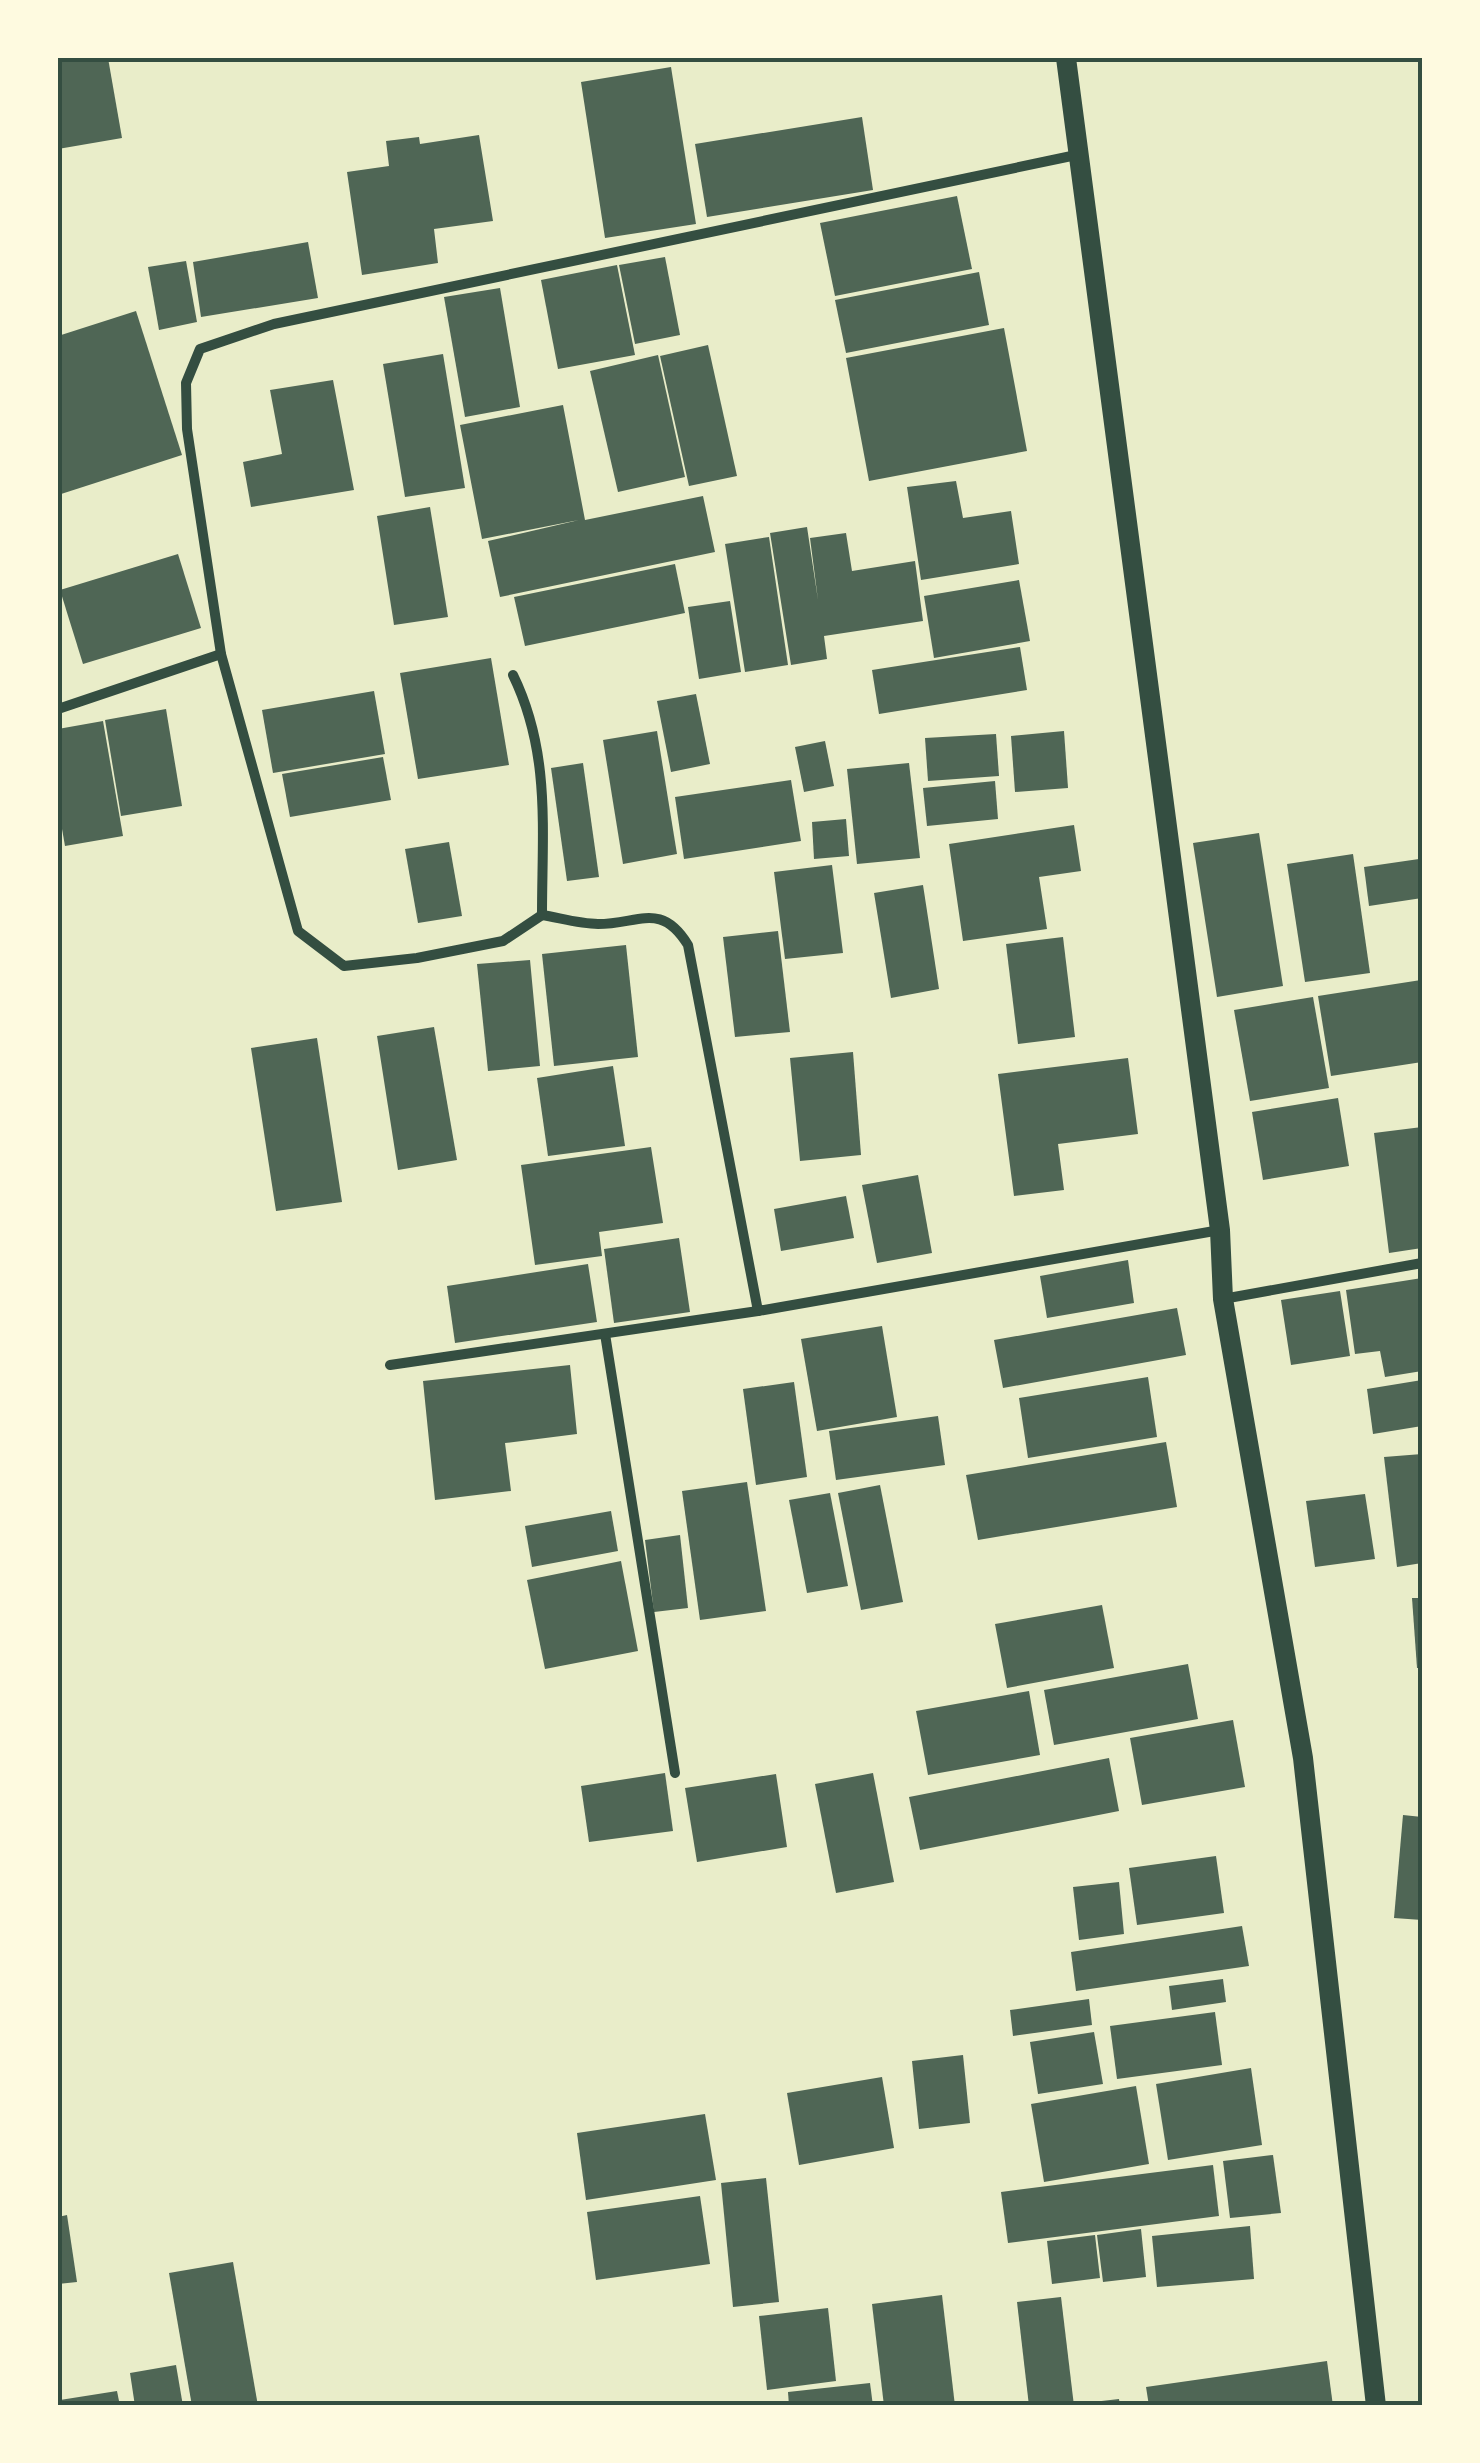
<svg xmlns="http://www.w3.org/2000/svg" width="1480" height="2463" font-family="Helvetica,sans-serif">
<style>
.building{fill:#4f6655}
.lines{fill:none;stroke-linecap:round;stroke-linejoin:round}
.minor{stroke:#344e41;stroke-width:10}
.secondary{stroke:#344e41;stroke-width:20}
.neatline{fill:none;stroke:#344e41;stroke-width:4}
</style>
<rect width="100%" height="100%" fill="#e9edc9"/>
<g class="building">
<path d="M58 58H108L122 138 58 149Z"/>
<path d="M671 67 696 224 605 238 581 82Z"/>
<path d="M862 117 873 190 707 217 695 144Z"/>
<path d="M479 135 493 221 434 229 438 263 362 275 347 172 389 166 386 141 419 137 420 144Z"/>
<path d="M957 196 972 269 835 296 820 223Z"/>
<path d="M308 242 318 298 201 317 193 262Z"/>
<path d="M665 257 680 335 635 344 619 265Z"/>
<path d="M186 261 197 322 159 330 148 267Z"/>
<path d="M617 265 635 355 558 369 541 280Z"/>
<path d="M979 272 989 325 846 353 835 300Z"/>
<path d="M500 288 520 407 465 417 444 297Z"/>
<path d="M136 311 182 455 58 495V336Z"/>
<path d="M1004 328 1027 451 869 481 846 358Z"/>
<path d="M708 345 737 476 689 486 660 356Z"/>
<path d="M443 354 465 488 405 497 383 364Z"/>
<path d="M658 355 685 477 618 492 590 371Z"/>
<path d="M333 380 354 490 251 507 243 462 282 454 270 390Z"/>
<path d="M563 405 585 520 703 496 715 552 500 597 488 541 579 520 482 539 460 425Z"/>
<path d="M956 481 963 518 1011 511 1019 564 921 580 907 487Z"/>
<path d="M430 507 448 617 394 625 377 516Z"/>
<path d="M807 527 818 600 810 538 846 533 852 571 915 561 923 621 824 636 827 659 791 665 770 533Z"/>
<path d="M769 537 788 665 745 672 725 544Z"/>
<path d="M178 554 201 628 83 664 60 590Z"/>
<path d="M675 564 685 613 525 646 514 597Z"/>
<path d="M1019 580 1030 641 934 658 924 596Z"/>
<path d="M730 601 741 672 699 679 688 607Z"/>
<path d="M1020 647 1027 690 879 714 872 670Z"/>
<path d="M491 658 509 765 418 779 400 673Z"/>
<path d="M374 691 385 754 273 773 262 710Z"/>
<path d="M696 694 710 764 671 772 657 701Z"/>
<path d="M166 709 182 806 121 816 105 720Z"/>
<path d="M103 721 123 836 65 846 58 806V729Z"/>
<path d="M657 731 677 854 623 864 603 740Z"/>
<path d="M1064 731 1068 788 1015 792 1011 736Z"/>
<path d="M996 734 999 776 928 781 925 738Z"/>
<path d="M825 741 834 786 804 792 795 747Z"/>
<path d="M383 757 391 800 290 817 282 774Z"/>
<path d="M583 763 599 877 567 881 551 768Z"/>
<path d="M909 763 920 858 857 864 847 769Z"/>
<path d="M791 780 801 841 684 859 675 797Z"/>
<path d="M995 781 998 819 927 826 923 788Z"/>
<path d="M846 819 849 856 814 859 812 822Z"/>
<path d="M1074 825 1081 871 1039 877 1047 929 963 941 949 844Z"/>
<path d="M1259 833 1283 986 1217 997 1193 843Z"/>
<path d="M449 842 462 916 418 923 405 849Z"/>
<path d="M1353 854 1370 973 1305 982 1287 864Z"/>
<path d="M1419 859 1422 898 1369 906 1364 867Z"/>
<path d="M832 865 843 953 785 959 774 872Z"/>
<path d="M923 885 939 989 891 998 874 893Z"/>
<path d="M778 931 790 1032 735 1037 723 937Z"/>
<path d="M1063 937 1075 1037 1018 1044 1006 944Z"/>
<path d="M626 945 638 1057 554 1066 542 954Z"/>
<path d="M530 960 540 1066 488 1071 477 964Z"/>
<path d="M1421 980 1422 1062 1331 1076 1318 996Z"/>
<path d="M1313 997 1329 1088 1250 1101 1234 1010Z"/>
<path d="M434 1027 457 1160 398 1170 377 1036Z"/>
<path d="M317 1038 342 1202 276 1211 251 1048Z"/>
<path d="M853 1052 861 1155 800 1161 790 1058Z"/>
<path d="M1128 1058 1138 1134 1058 1144 1064 1190 1014 1196 998 1074Z"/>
<path d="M613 1066 625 1146 548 1156 537 1078Z"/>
<path d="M1338 1098 1349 1166 1263 1180 1252 1112Z"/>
<path d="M1422 1127V1248L1389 1253 1374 1133Z"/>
<path d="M651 1147 663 1223 599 1232 602 1256 535 1265 521 1165Z"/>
<path d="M918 1175 932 1253 877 1263 862 1185Z"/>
<path d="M846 1196 854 1238 781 1251 774 1209Z"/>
<path d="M679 1238 690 1312 614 1323 604 1249Z"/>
<path d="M1128 1260 1134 1303 1047 1318 1040 1276Z"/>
<path d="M588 1264 597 1322 455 1343 447 1286Z"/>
<path d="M1422 1278V1371L1385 1377 1380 1351 1355 1354 1346 1290Z"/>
<path d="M1340 1291 1350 1356 1291 1365 1281 1300Z"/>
<path d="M1177 1308 1186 1355 1003 1388 994 1340Z"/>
<path d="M882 1326 897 1417 817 1431 801 1339Z"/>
<path d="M570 1365 577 1434 505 1443 511 1491 435 1500 423 1381Z"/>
<path d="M1148 1377 1157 1437 1028 1458 1019 1398Z"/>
<path d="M1422 1380V1426L1373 1434 1367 1389Z"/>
<path d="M794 1382 807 1477 756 1485 743 1389Z"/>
<path d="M938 1416 945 1465 836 1480 829 1431Z"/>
<path d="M1166 1442 1177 1507 978 1540 966 1475Z"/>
<path d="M1422 1454V1563L1397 1567 1384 1457Z"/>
<path d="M747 1482 766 1611 700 1620 682 1491Z"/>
<path d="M880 1485 903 1602 861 1610 838 1493Z"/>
<path d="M830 1493 848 1586 807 1593 789 1500Z"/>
<path d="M1365 1494 1375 1559 1315 1567 1306 1501Z"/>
<path d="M611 1511 618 1551 532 1567 525 1526Z"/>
<path d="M680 1535 688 1608 654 1612 645 1540Z"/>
<path d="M621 1561 638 1651 545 1669 527 1580Z"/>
<path d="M1412 1598H1422V1668H1417Z"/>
<path d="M1102 1605 1114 1668 1007 1688 995 1624Z"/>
<path d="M1188 1664 1198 1719 1054 1745 1044 1690Z"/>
<path d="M1029 1691 1040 1755 928 1775 916 1711Z"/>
<path d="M1233 1720 1245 1787 1142 1805 1130 1738Z"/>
<path d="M1109 1758 1119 1811 920 1850 909 1797Z"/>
<path d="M665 1773 673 1831 589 1842 581 1786Z"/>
<path d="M873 1773 894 1882 836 1893 815 1784Z"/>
<path d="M776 1774 787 1847 697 1862 685 1788Z"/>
<path d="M1403 1815 1422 1817V1920L1394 1918Z"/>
<path d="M1216 1856 1224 1913 1137 1925 1129 1868Z"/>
<path d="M1119 1882 1124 1934 1079 1940 1073 1887Z"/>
<path d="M1242 1926 1249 1966 1076 1991 1071 1952Z"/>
<path d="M1223 1979 1226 2002 1172 2010 1169 1986Z"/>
<path d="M1089 1999 1092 2025 1013 2036 1010 2010Z"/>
<path d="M1215 2012 1222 2065 1117 2079 1110 2026Z"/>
<path d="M1094 2032 1103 2084 1038 2094 1030 2042Z"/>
<path d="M963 2055 970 2123 919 2129 912 2061Z"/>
<path d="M1251 2068 1262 2145 1168 2160 1156 2084Z"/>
<path d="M882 2077 894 2148 799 2165 787 2093Z"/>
<path d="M1136 2086 1149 2164 1044 2182 1031 2104Z"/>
<path d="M705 2114 716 2180 586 2200 577 2133Z"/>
<path d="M1273 2155 1281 2213 1230 2218 1223 2161Z"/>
<path d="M1213 2165 1219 2216 1008 2243 1001 2192Z"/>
<path d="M766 2178 779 2302 733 2307 721 2183Z"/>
<path d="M700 2196 710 2264 596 2280 587 2212Z"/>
<path d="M67 2215 77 2282 58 2284V2217Z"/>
<path d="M1250 2226 1254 2279 1157 2287 1152 2236Z"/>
<path d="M1141 2229 1146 2277 1103 2282 1097 2235Z"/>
<path d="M1095 2235 1100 2278 1052 2284 1047 2241Z"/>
<path d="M233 2262 258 2406H192L169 2273Z"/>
<path d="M942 2295 955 2406H884L872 2304Z"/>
<path d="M1061 2297 1074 2406H1029L1017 2302Z"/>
<path d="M828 2308 836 2381 767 2390 759 2316Z"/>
<path d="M1327 2361 1333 2406H1149L1146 2387Z"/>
<path d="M176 2365 183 2406H135L130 2373Z"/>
<path d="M870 2383 873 2406H789L788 2392Z"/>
<path d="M117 2391 120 2406H61L60 2400Z"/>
<path d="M1119 2399 1120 2406H1084V2403Z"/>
</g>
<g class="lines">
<g class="minor">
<path d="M513 675C551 753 542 830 542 915 560 918 580 924 598 924 639 924 661 901 688 945L758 1311"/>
<path d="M58 709 221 654"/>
<path d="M542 915 503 941 417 958 344 966 298 931 221 654 187 429 186 383 200 349 274 324 1081 154"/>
<path d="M1223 1299 1422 1263"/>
<path d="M605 1334 675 1773"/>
<path d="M390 1365 758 1311 1220 1230"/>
</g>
<path class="secondary" d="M1066 58 1220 1230 1223 1299 1303 1758 1376 2406"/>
</g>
<rect width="1480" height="2463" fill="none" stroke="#fefae0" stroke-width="120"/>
<rect x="60" y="60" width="1360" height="2343" class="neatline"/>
</svg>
